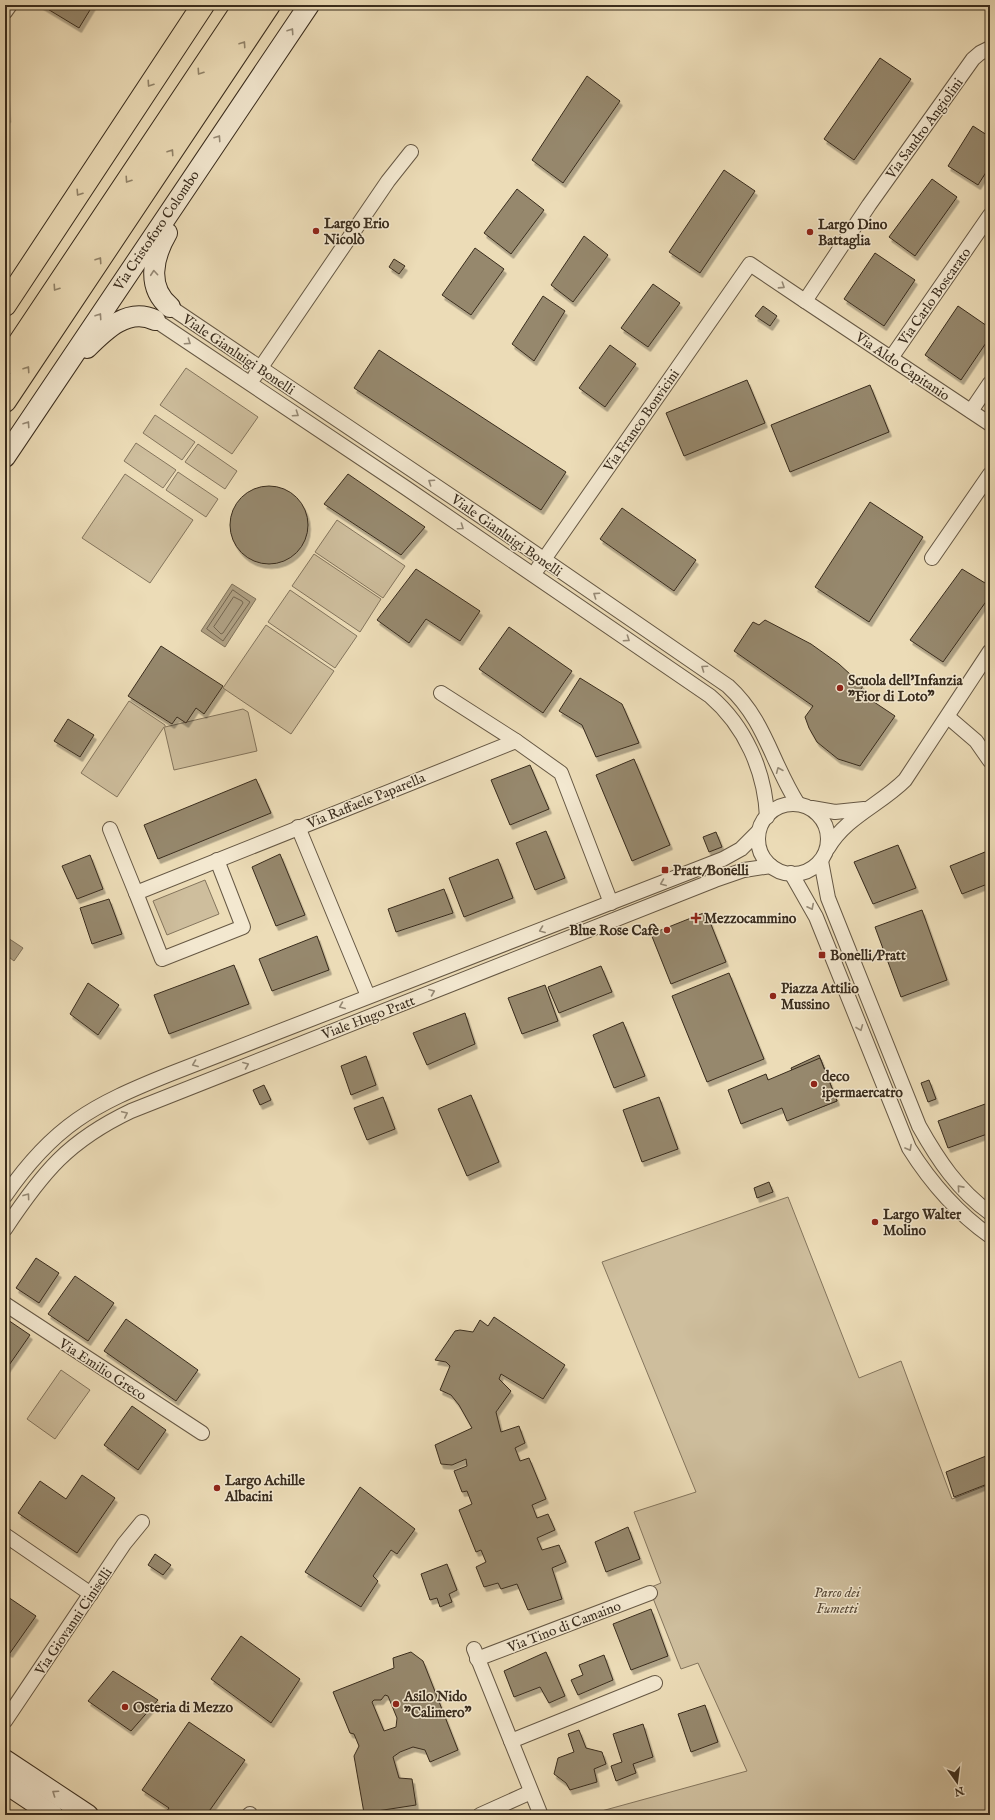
<svg xmlns="http://www.w3.org/2000/svg" width="995" height="1820" font-family="'IM FELL English',serif">
<style>
.green{fill:#cebe9d;stroke:#84755d}
.water{fill:#afa083;stroke:#80725a}
.lines{fill:none;stroke-linecap:round;stroke-linejoin:round}
.shore{stroke:#746650;stroke-width:1}
.building{fill:#96886d;stroke:#392c1d;fill-rule:evenodd;filter:url(#shadow)}
.street-casing{stroke:#665844;stroke-width:16}
.secondary-casing{stroke:#392c1d;stroke-width:22}
.primary-casing{stroke:#392c1d;stroke-width:24}
.highway-casing{stroke:#392c1d;stroke-width:24}
.street{stroke:#f3e8d0;stroke-width:14}
.secondary{stroke:#f3e8d0;stroke-width:20}
.primary{stroke:#ecdcb7;stroke-width:22}
.highway{stroke:#ecdcb7;stroke-width:22}
.oneway{stroke:#968a76}
.oneway2{stroke:#92846a}
.poi-dot{fill:#8f2418;stroke:#f3e8d0;stroke-width:1.5}
.labels{text-anchor:middle;stroke-width:3;stroke-linejoin:round;paint-order:stroke}
.street-label{font-size:14px;fill:#392c1d;stroke:#f3e8d0}
.poi-label{font-size:14px;font-weight:bold;fill:#392c1d;stroke:#f3e8d0;text-anchor:start}
.park-label{font-size:14px;font-style:italic;fill:#574937;stroke:#f3e8d0}
</style>
<defs>
<filter id="shadow"><feDropShadow dx="2.5" dy="4.5" stdDeviation="0" flood-color="#0004"/></filter>
</defs>
<rect width="100%" height="100%" fill="#ecdcb7"/>
<filter id="stains"><feTurbulence type="fractalNoise" baseFrequency=".005" numOctaves="4"/><feColorMatrix values="0 0 0 0 .2 0 0 0 0 .09 0 0 0 0 .02 0 0 0 .5 -.17"/></filter>
<radialGradient id="worn" r=".72"><stop offset=".6" stop-color="#630" stop-opacity="0"/><stop offset="1" stop-color="#630" stop-opacity=".3"/></radialGradient>
<g class="green">
<path d="M186 368 258 417 232 454 160 405Z"/>
<path d="M155 415 195 442 182 460 143 433Z"/>
<path d="M136 443 176 470 163 488 124 461Z"/>
<path d="M198 444 237 471 225 489 185 462Z"/>
<path d="M178 472 218 499 206 517 166 490Z"/>
<path d="M125 474 193 520 150 583 82 538Z"/>
<path d="M337 520 405 566 383 598 315 552Z"/>
<path d="M314 554 381 599 360 632 292 586Z"/>
<path d="M290 590 357 636 335 668 268 622Z"/>
<path d="M266 625 334 671 291 734 223 688Z"/>
<path d="M129 701 165 725V727L243 709 248 712 257 751 174 770 164 727 117 797 81 773Z"/>
<path d="M205 880 219 914 167 935 153 901Z"/>
<path d="M788 1197 859 1378 901 1361 952 1499 990 1484V1815H587L747 1771 698 1663 681 1669 649 1588 661 1583 634 1512 696 1492 602 1262Z"/>
<path d="M61 1370 90 1390 55 1439 27 1419Z"/>
</g>
<g class="water">
<path d="M232 584 256 599 225 647 201 631Z"/>
<path d="M5 936 23 948 14 961 5 954Z"/>
</g>
<g class="lines">
<g class="shore">
<path d="M233 590 250 602 223 641 207 629Z"/>
<path d="M234 597 242 601 243 603 223 633 221 634 214 627Z"/>
</g>
</g>
<g class="building">
<path d="M41 5H93L79 28Z"/>
<path d="M880 58 911 79 854 160 824 139Z"/>
<path d="M587 76 620 101 563 183 532 160Z"/>
<path d="M6 88 8 118H5V89Z"/>
<path d="M973 126 990 137V166L978 185 948 166Z"/>
<path d="M724 170 755 191 700 273 669 252Z"/>
<path d="M932 179 957 197 915 256 889 237Z"/>
<path d="M517 189 544 210 511 254 484 233Z"/>
<path d="M584 236 608 255 573 302 551 285Z"/>
<path d="M475 248 504 269 471 315 442 295Z"/>
<path d="M875 253 915 280 884 326 844 299Z"/>
<path d="M394 259 405 266 399 274 389 267Z"/>
<path d="M653 284 680 303 648 347 621 328Z"/>
<path d="M543 296 565 311 534 361 512 344Z"/>
<path d="M763 306 777 316 770 326 755 316Z"/>
<path d="M958 306 990 328V337L961 380 925 355Z"/>
<path d="M610 345 636 364 605 407 579 388Z"/>
<path d="M379 350 566 472 541 510 354 388Z"/>
<path d="M747 380 765 423 684 456 666 413Z"/>
<path d="M870 385 889 432 790 472 771 425Z"/>
<path d="M348 474 425 527 401 555 324 504Z"/>
<circle cx="269" cy="525" r="39"/>
<path d="M870 502 923 537 869 622 815 587Z"/>
<path d="M622 508 696 560 674 591 600 539Z"/>
<path d="M416 569 480 611 460 641 426 619 409 643 377 620Z"/>
<path d="M962 569 990 586V596L943 662 910 640Z"/>
<path d="M765 620 811 644 839 664 863 686 859 692 895 716 860 766 838 759 817 742 809 728 805 717 813 706 734 651 753 622 759 625Z"/>
<path d="M509 627 572 671 543 713 479 669Z"/>
<path d="M161 646 223 686 204 714 196 708 186 723 177 717 172 724 128 696Z"/>
<path d="M580 678 622 704 639 743 596 757 582 725 559 711Z"/>
<path d="M68 719 94 735 80 757 54 741Z"/>
<path d="M634 759 670 845 632 861 596 775Z"/>
<path d="M530 765 549 809 510 825 491 780Z"/>
<path d="M256 779 271 813 158 859 144 825Z"/>
<path d="M546 831 565 878 535 890 516 843Z"/>
<path d="M716 832 722 847 709 852 703 837Z"/>
<path d="M898 845 916 888 873 904 854 862Z"/>
<path d="M990 850V883L962 894 950 866Z"/>
<path d="M280 854 305 915 276 926 252 867Z"/>
<path d="M90 855 103 889 77 899 62 866Z"/>
<path d="M498 859 513 898 464 917 449 878Z"/>
<path d="M444 889 453 913 396 932 388 909Z"/>
<path d="M109 899 122 934 92 944 80 908Z"/>
<path d="M922 910 947 980 901 997 875 927Z"/>
<path d="M706 912 726 962 671 984 651 934Z"/>
<path d="M317 936 329 970 272 991 259 959Z"/>
<path d="M234 965 249 1004 169 1034 154 995Z"/>
<path d="M601 966 612 992 559 1013 548 987Z"/>
<path d="M729 973 764 1059 707 1082 672 996Z"/>
<path d="M88 983 119 1005 98 1035 70 1014Z"/>
<path d="M545 985 558 1021 522 1034 508 998Z"/>
<path d="M465 1013 475 1044 427 1065 413 1033Z"/>
<path d="M623 1022 645 1076 614 1088 593 1035Z"/>
<path d="M819 1055 837 1101 808 1112 791 1068Z"/>
<path d="M366 1056 376 1085 351 1095 341 1066Z"/>
<path d="M820 1058 837 1101 787 1121 782 1108 741 1124 728 1090 766 1074 768 1080Z"/>
<path d="M929 1080 936 1099 928 1102 921 1083Z"/>
<path d="M264 1085 271 1100 260 1105 253 1090Z"/>
<path d="M471 1095 499 1162 467 1176 438 1109Z"/>
<path d="M383 1097 395 1129 367 1140 354 1108Z"/>
<path d="M659 1097 678 1149 642 1162 623 1110Z"/>
<path d="M988 1103 990 1109V1133L948 1148 938 1121Z"/>
<path d="M769 1182 773 1192 757 1198 754 1188Z"/>
<path d="M36 1258 59 1273 39 1303 16 1288Z"/>
<path d="M75 1276 114 1303 88 1341 48 1314Z"/>
<path d="M494 1317 565 1365 543 1399 501 1374 499 1379 511 1391 496 1412 501 1432 519 1426 525 1443 515 1448 520 1461 529 1458 546 1499 532 1505 537 1518 548 1514 555 1530 537 1538 542 1550 559 1545 566 1562 552 1568 562 1599 528 1610 517 1584 501 1589 498 1583 484 1587 476 1567 486 1562 481 1550 476 1552 459 1510 472 1504 467 1491 462 1492 454 1471 467 1466 466 1459 452 1465 441 1464 435 1445 472 1428 459 1405 451 1395 440 1390 450 1366 446 1362 435 1360 455 1331 460 1330 473 1332 480 1320 488 1326Z"/>
<path d="M5 1318 30 1335 5 1371Z"/>
<path d="M126 1319 198 1370 176 1401 104 1351Z"/>
<path d="M132 1406 166 1430 138 1470 104 1445Z"/>
<path d="M986 1456 990 1466V1483L954 1497 946 1472Z"/>
<path d="M82 1475 115 1498 77 1553 18 1513 40 1481 66 1499Z"/>
<path d="M360 1487 415 1529 397 1554 391 1550 373 1576 378 1581 361 1607 305 1572Z"/>
<path d="M628 1527 640 1559 606 1572 595 1542Z"/>
<path d="M155 1554 171 1565 163 1575 148 1565Z"/>
<path d="M447 1564 457 1590 449 1594 452 1602 440 1607 437 1598 430 1600 421 1574Z"/>
<path d="M5 1595 36 1616 10 1653 5 1650Z"/>
<path d="M651 1609 668 1656 631 1670 613 1624Z"/>
<path d="M241 1636 300 1679 271 1723 211 1679Z"/>
<path d="M411 1652 423 1661 458 1750 430 1762 425 1750 413 1747 400 1752 393 1757 399 1778 412 1779 416 1805 364 1813 354 1756 359 1746 354 1734 350 1733 333 1692 394 1668 393 1658ZM385 1695 388 1696 397 1718 396 1727 384 1731 372 1702 374 1700H381Z"/>
<path d="M546 1652 565 1696 549 1703 540 1687 514 1697 504 1671Z"/>
<path d="M604 1655 613 1680 578 1695 571 1680 583 1675 579 1665Z"/>
<path d="M113 1671 158 1700 131 1731 88 1701Z"/>
<path d="M705 1705 718 1742 691 1752 678 1714Z"/>
<path d="M189 1722 245 1760 210 1810 200 1815H164L169 1808 142 1790Z"/>
<path d="M643 1724 653 1757 633 1764 636 1773 616 1781 611 1766 622 1762 613 1734Z"/>
<path d="M579 1730 586 1748 602 1752 606 1764 594 1769 597 1782 570 1790 566 1783 554 1774 558 1758 574 1752 568 1734Z"/>
</g>
<g class="lines">
<g class="street-casing">
<g id="street">
<path d="M5 12 10 5"/>
<path d="M805 301 990 424"/>
<path d="M170 307 485 519 728 686C766 721 771 762 798 804"/>
<path d="M155 320 406 488 710 696C745 726 765 771 767 817"/>
<path d="M891 358 990 215"/>
<path d="M255 376 388 181 411 152"/>
<path d="M971 411 990 383"/>
<path d="M932 558 990 474"/>
<path d="M538 568 750 264 805 301 869 205 973 59 980 53 990 48"/>
<path d="M441 693 516 741 561 773 611 903"/>
<path d="M948 717 976 741 990 761"/>
<circle cx="793" cy="839" r="35"/>
<path d="M812 808 835 812 864 809"/>
<path d="M298 827 368 996"/>
<path d="M110 829 136 893 516 741"/>
<path d="M828 848C846 817 880 805 905 780L990 651"/>
<path d="M821 861 828 898 919 1126C938 1160 958 1190 990 1213"/>
<path d="M791 873 816 917 909 1148C931 1183 956 1212 990 1236"/>
<path d="M136 893 162 959 243 927 217 860"/>
<path d="M5 1196C54 1125 93 1105 170 1074L723 859 741 849 758 832"/>
<path d="M5 1229C43 1172 68 1141 131 1111L715 880 744 870 771 866"/>
<path d="M5 1304 202 1433"/>
<path d="M5 1535 91 1594"/>
<path d="M474 1649 540 1813"/>
<path d="M477 1659 650 1593"/>
<path d="M5 1721 124 1544 142 1522"/>
<path d="M511 1741 655 1683"/>
<path d="M249 1815 250 1814"/>
<path d="M480 1815 531 1792"/>
</g>
</g>
<g class="secondary-casing">
<g id="secondary">
<path d="M167 233C153 257 146 287 170 307"/>
<path d="M87 348C105 330 128 307 155 320"/>
<path d="M5 457 309 5"/>
<path d="M5 1760 88 1815"/>
<path d="M5 1783 53 1815"/>
</g>
</g>
<g class="primary-casing">
<path id="primary" d="M5 305 203 5"/>
</g>
<g class="highway-casing">
<g id="highway">
<path d="M5 364 245 5"/>
<path d="M5 401 269 5"/>
</g>
</g>
<use href="#street" class="street"/>
<use href="#secondary" class="secondary"/>
<use href="#primary" class="primary"/>
<use href="#highway" class="highway"/>
</g>
<defs><path id="oneway-chevron" d="M-2-3.5L2.5 0L-2 3.5" fill="none" stroke-width="1.6" stroke-linecap="round" stroke-linejoin="round"/></defs>
<g class="oneway">
<use href="#oneway-chevron" transform="translate(291 31) rotate(-56)"/>
<use href="#oneway-chevron" transform="translate(218 138) rotate(-56)"/>
<use href="#oneway-chevron" transform="translate(154 273) rotate(-95)"/>
<use href="#oneway-chevron" transform="translate(782 286) rotate(33)"/>
<use href="#oneway-chevron" transform="translate(99 316) rotate(-56)"/>
<use href="#oneway-chevron" transform="translate(188 342) rotate(34)"/>
<use href="#oneway-chevron" transform="translate(296 414) rotate(34)"/>
<use href="#oneway-chevron" transform="translate(27 424) rotate(-56)"/>
<use href="#oneway-chevron" transform="translate(431 482) rotate(-146)"/>
<use href="#oneway-chevron" transform="translate(461 527) rotate(35)"/>
<use href="#oneway-chevron" transform="translate(596 595) rotate(-146)"/>
<use href="#oneway-chevron" transform="translate(627 639) rotate(34)"/>
<use href="#oneway-chevron" transform="translate(704 668) rotate(-145)"/>
<use href="#oneway-chevron" transform="translate(779 770) rotate(-113)"/>
<use href="#oneway-chevron" transform="translate(663 883) rotate(158)"/>
<use href="#oneway-chevron" transform="translate(811 907) rotate(63)"/>
<use href="#oneway-chevron" transform="translate(542 930) rotate(159)"/>
<use href="#oneway-chevron" transform="translate(432 992) rotate(-22)"/>
<use href="#oneway-chevron" transform="translate(342 1006) rotate(158)"/>
<use href="#oneway-chevron" transform="translate(860 1028) rotate(68)"/>
<use href="#oneway-chevron" transform="translate(195 1064) rotate(159)"/>
<use href="#oneway-chevron" transform="translate(246 1065) rotate(-22)"/>
<use href="#oneway-chevron" transform="translate(125 1114) rotate(-25)"/>
<use href="#oneway-chevron" transform="translate(909 1148) rotate(61)"/>
<use href="#oneway-chevron" transform="translate(960 1188) rotate(-132)"/>
<use href="#oneway-chevron" transform="translate(27 1196) rotate(-54)"/>
<use href="#oneway-chevron" transform="translate(55 1793) rotate(-146)"/>
</g>
<g class="oneway2">
<use href="#oneway-chevron" transform="translate(243 44) rotate(-56)"/>
<use href="#oneway-chevron" transform="translate(200 72) rotate(124)"/>
<use href="#oneway-chevron" transform="translate(150 84) rotate(124)"/>
<use href="#oneway-chevron" transform="translate(171 152) rotate(-56)"/>
<use href="#oneway-chevron" transform="translate(128 180) rotate(124)"/>
<use href="#oneway-chevron" transform="translate(79 193) rotate(123)"/>
<use href="#oneway-chevron" transform="translate(99 260) rotate(-56)"/>
<use href="#oneway-chevron" transform="translate(56 288) rotate(124)"/>
<use href="#oneway-chevron" transform="translate(27 369) rotate(-56)"/>
</g>
<g class="poi-dot">
<circle cx="316" cy="231" r="4"/>
<circle cx="810" cy="232" r="4"/>
<circle cx="840" cy="688" r="4"/>
<rect x="661" y="866" width="8" height="8" rx="2"/>
<path d="M694 912h4v4h4v4h-4v4h-4v-4h-4v-4h4z"/>
<circle cx="667" cy="930" r="4"/>
<rect x="818" y="951" width="8" height="8" rx="2"/>
<circle cx="773" cy="996" r="4"/>
<circle cx="814" cy="1084" r="4"/>
<circle cx="875" cy="1222" r="4"/>
<circle cx="217" cy="1488" r="4"/>
<circle cx="396" cy="1704" r="4"/>
<circle cx="125" cy="1707" r="4"/>
</g>
<g class="labels">
<g class="street-label">
<text transform="translate(924 128) rotate(-54)" y="5">Via Sandro Angiolini</text>
<text transform="translate(156 230) rotate(-56)" y="5">Via Cristoforo Colombo</text>
<text transform="translate(934 296) rotate(-55)" y="5">Via Carlo Boscarato</text>
<text transform="translate(239 354) rotate(34)" y="5">Viale Gianluigi Bonelli</text>
<text transform="translate(903 366) rotate(34)" y="5">Via Aldo Capitanio</text>
<text transform="translate(641 420) rotate(-55)" y="5">Via Franco Bonvicini</text>
<text transform="translate(507 535) rotate(35)" y="5">Viale Gianluigi Bonelli</text>
<text transform="translate(366 800) rotate(-22)" y="5">Via Raffaele Paparella</text>
<text transform="translate(368 1017) rotate(-21)" y="5">Viale Hugo Pratt</text>
<text transform="translate(103 1369) rotate(33)" y="5">Via Emilio Greco</text>
<text transform="translate(73 1621) rotate(-56)" y="5">Via Giovanni Ciniselli</text>
<text transform="translate(564 1626) rotate(-21)" y="5">Via Tino di Camaino</text>
</g>
<g class="poi-label">
<text x="324" y="228">Largo Erio<tspan x="324" dy="16">Nicolò</tspan></text>
<text x="818" y="229">Largo Dino<tspan x="818" dy="16">Battaglia</tspan></text>
<text x="848" y="685">Scuola dell'Infanzia<tspan x="848" dy="16">"Fior di Loto"</tspan></text>
<text x="673" y="875">Pratt/Bonelli</text>
<text x="704" y="923">Mezzocammino</text>
<text x="659" y="935" text-anchor="end">Blue Rose Cafè</text>
<text x="830" y="960">Bonelli/Pratt</text>
<text x="781" y="993">Piazza Attilio<tspan x="781" dy="16">Mussino</tspan></text>
<text x="822" y="1081">deco<tspan x="822" dy="16">ipermaercatro</tspan></text>
<text x="883" y="1219">Largo Walter<tspan x="883" dy="16">Molino</tspan></text>
<text x="225" y="1485">Largo Achille<tspan x="225" dy="16">Albacini</tspan></text>
<text x="404" y="1701">Asilo Nido<tspan x="404" dy="16">"Calimero"</tspan></text>
<text x="133" y="1712">Osteria di Mezzo</text>
</g>
<g class="park-label">
<text x="837" y="1597">Parco dei<tspan x="837" dy="16">Fumetti</tspan></text>
</g>
</g>
<rect width="995" height="1820" fill="none" stroke="#ecdcb7" stroke-width="20"/>
<rect x="6" y="6" width="983" height="1808" fill="none" stroke="#392c1d" stroke-width="2"/>
<rect x="10" y="10" width="975" height="1800" fill="none" stroke="#392c1d"/>
<g transform="translate(957 1782) rotate(166)" stroke="#f3e8d0" stroke-width="3" paint-order="stroke">
<path d="M0-3L7 15L0 10L-7 15Z" fill="#392c1d"/>
<text y="-6" font-size="11" font-weight="bold" text-anchor="middle" fill="#392c1d">N</text>
</g>
<rect width="100%" height="100%" filter="url(#stains)"/>
<rect width="100%" height="100%" fill="url(#worn)"/>
</svg>
